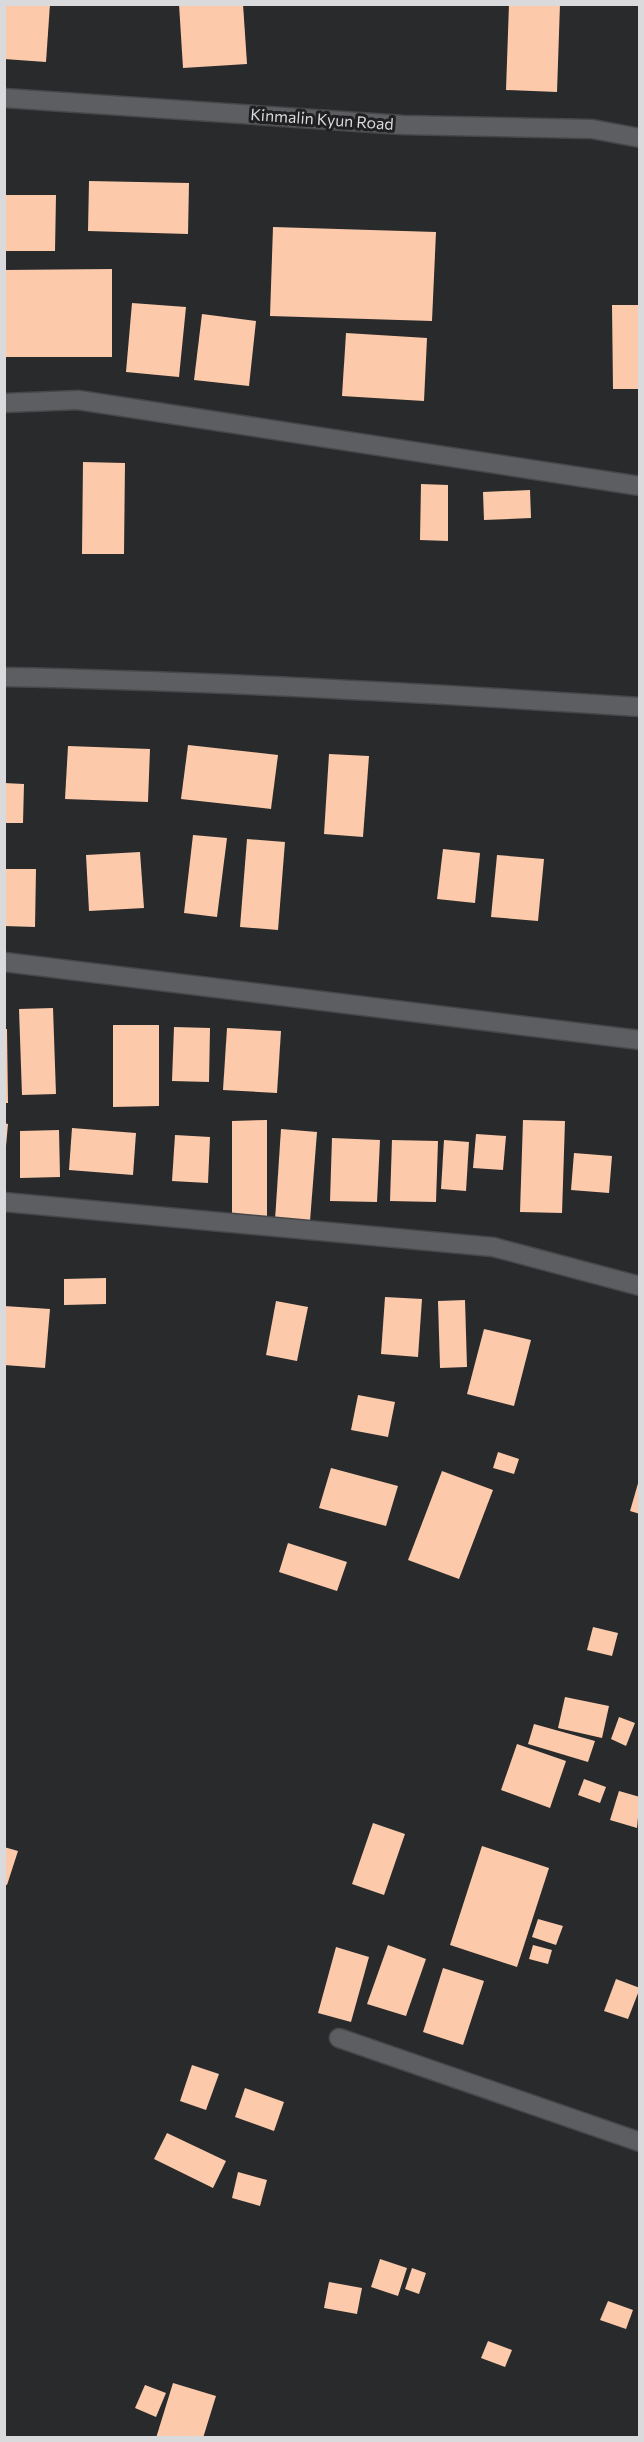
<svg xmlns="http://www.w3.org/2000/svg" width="644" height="2442" font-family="Commissioner,sans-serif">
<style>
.building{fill:#fccaaa}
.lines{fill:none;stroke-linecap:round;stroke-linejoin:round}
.minor-casing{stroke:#464749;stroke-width:21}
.minor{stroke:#5d5e61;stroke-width:18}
.labels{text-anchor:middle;stroke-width:6;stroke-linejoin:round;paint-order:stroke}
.street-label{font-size:16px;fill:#dadadc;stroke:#202022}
</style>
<rect width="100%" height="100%" fill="#292a2c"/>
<g class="building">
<path d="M4 4H50L46 62 4 59Z"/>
<path d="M179 4H243L247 64 183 68Z"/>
<path d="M509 4H560L557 92 506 90Z"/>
<path d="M89 181 189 183 188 234 88 231Z"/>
<path d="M5 195H56L55 251H5Z"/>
<path d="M273 227 436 232 432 321 270 316Z"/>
<path d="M112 269V357H4V270Z"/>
<path d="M132 303 186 307 179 377 126 372Z"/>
<path d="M612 305H640V389H613Z"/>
<path d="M202 314 256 321 249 386 194 380Z"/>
<path d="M346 333 427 338 424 401 342 396Z"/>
<path d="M83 462 125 463 124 554H82Z"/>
<path d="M421 484 448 485V541L420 540Z"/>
<path d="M530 490 531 518 484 520 483 492Z"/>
<path d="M188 745 278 755 271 809 181 799Z"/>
<path d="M68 746 150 749 148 802 65 799Z"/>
<path d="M329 754 369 756 363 837 324 834Z"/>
<path d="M4 783 24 784 23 823H4Z"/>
<path d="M193 835 227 838 217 917 184 913Z"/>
<path d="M247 839 285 842 278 930 240 927Z"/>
<path d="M443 849 480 853 475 903 437 899Z"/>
<path d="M140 852 144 908 89 911 86 855Z"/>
<path d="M497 855 544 859 538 921 491 917Z"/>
<path d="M4 869H36L35 927 4 926Z"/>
<path d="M53 1008 56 1094 22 1095 19 1009Z"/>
<path d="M113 1025H159V1106L113 1107Z"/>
<path d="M174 1027 210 1028 209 1082 172 1081Z"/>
<path d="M227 1028 281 1031 277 1093 223 1090Z"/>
<path d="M4 1029H7L8 1103H4Z"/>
<path d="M267 1120V1218L232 1219V1121Z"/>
<path d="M523 1120 565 1121 562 1213 520 1212Z"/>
<path d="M4 1123 8 1124 6 1146H4Z"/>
<path d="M72 1128 136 1133 133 1175 69 1170Z"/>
<path d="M281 1129 317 1132 310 1221 275 1220Z"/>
<path d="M59 1130 60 1177 20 1178V1131Z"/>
<path d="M476 1134 506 1136 503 1170 473 1168Z"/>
<path d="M175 1135 210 1137 208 1183 172 1181Z"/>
<path d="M332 1138 380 1140 377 1202 330 1201Z"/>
<path d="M392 1140 438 1141 436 1202 390 1201Z"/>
<path d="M444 1140 469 1142 466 1191 441 1189Z"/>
<path d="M574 1153 612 1156 609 1193 571 1190Z"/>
<path d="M106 1278V1304L64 1305V1279Z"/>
<path d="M385 1297 422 1299 418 1357 381 1354Z"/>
<path d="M465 1300 467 1367 440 1368 438 1301Z"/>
<path d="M276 1301 308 1307 297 1361 266 1355Z"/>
<path d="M4 1306 50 1309 45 1368 4 1365Z"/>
<path d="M484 1329 531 1340 514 1406 467 1394Z"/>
<path d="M358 1395 395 1402 388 1437 351 1430Z"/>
<path d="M498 1452 519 1459 514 1474 493 1468Z"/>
<path d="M331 1468 398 1486 386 1526 319 1508Z"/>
<path d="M442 1471 493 1490 459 1579 408 1560Z"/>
<path d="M639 1480H640V1514L630 1511Z"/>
<path d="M288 1543 347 1562 337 1591 279 1572Z"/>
<path d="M593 1627 618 1633 612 1656 587 1650Z"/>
<path d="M565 1697 609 1706 602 1738 558 1728Z"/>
<path d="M619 1717 635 1723 626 1746 611 1739Z"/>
<path d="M534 1724 595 1741 588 1762 528 1744Z"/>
<path d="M517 1744 566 1761 550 1808 501 1790Z"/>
<path d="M584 1779 606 1787 600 1803 578 1795Z"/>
<path d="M619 1791 640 1797 637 1828 610 1820Z"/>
<path d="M373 1823 405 1834 384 1895 352 1884Z"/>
<path d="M482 1846 549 1868 517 1967 450 1945Z"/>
<path d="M4 1847 18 1851 7 1885 4 1884Z"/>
<path d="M538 1919 563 1926 556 1945 532 1937Z"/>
<path d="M388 1945 426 1959 406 2016 367 2004Z"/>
<path d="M533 1945 552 1950 548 1964 529 1959Z"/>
<path d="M336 1947 369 1957 351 2022 318 2013Z"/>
<path d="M443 1968 484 1981 463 2045 423 2032Z"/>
<path d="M616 1979 640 1988 628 2019 604 2011Z"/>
<path d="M192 2065 219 2074 206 2110 180 2101Z"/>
<path d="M245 2088 284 2102 274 2131 235 2117Z"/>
<path d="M167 2133 226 2161 213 2188 154 2159Z"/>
<path d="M238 2172 267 2180 260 2206 232 2198Z"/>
<path d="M380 2259 407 2268 398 2296 371 2287Z"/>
<path d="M412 2268 426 2273 419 2294 405 2289Z"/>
<path d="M329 2282 362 2288 357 2314 324 2308Z"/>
<path d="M608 2301 633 2310 626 2329 600 2320Z"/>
<path d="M488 2341 512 2350 505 2367 481 2358Z"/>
<path d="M173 2383 216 2396 203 2438H156Z"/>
<path d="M145 2385 166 2393 156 2417 135 2408Z"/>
</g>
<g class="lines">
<g class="minor-casing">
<g id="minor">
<path d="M4 98 403 125 592 129 640 138"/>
<path d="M4 403 78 400 640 486"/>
<path d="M4 677C217 681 428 693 640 707"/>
<path d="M4 962 640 1040"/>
<path d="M4 1202 493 1247 640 1286"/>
<path d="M339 2038 640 2142"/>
</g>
</g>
<use href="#minor" class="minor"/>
</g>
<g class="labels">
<g class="street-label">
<text transform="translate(322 119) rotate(4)" y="6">Kinmalin Kyun Road</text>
</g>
</g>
<rect width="644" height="2442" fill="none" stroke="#dadadc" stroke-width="12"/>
</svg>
